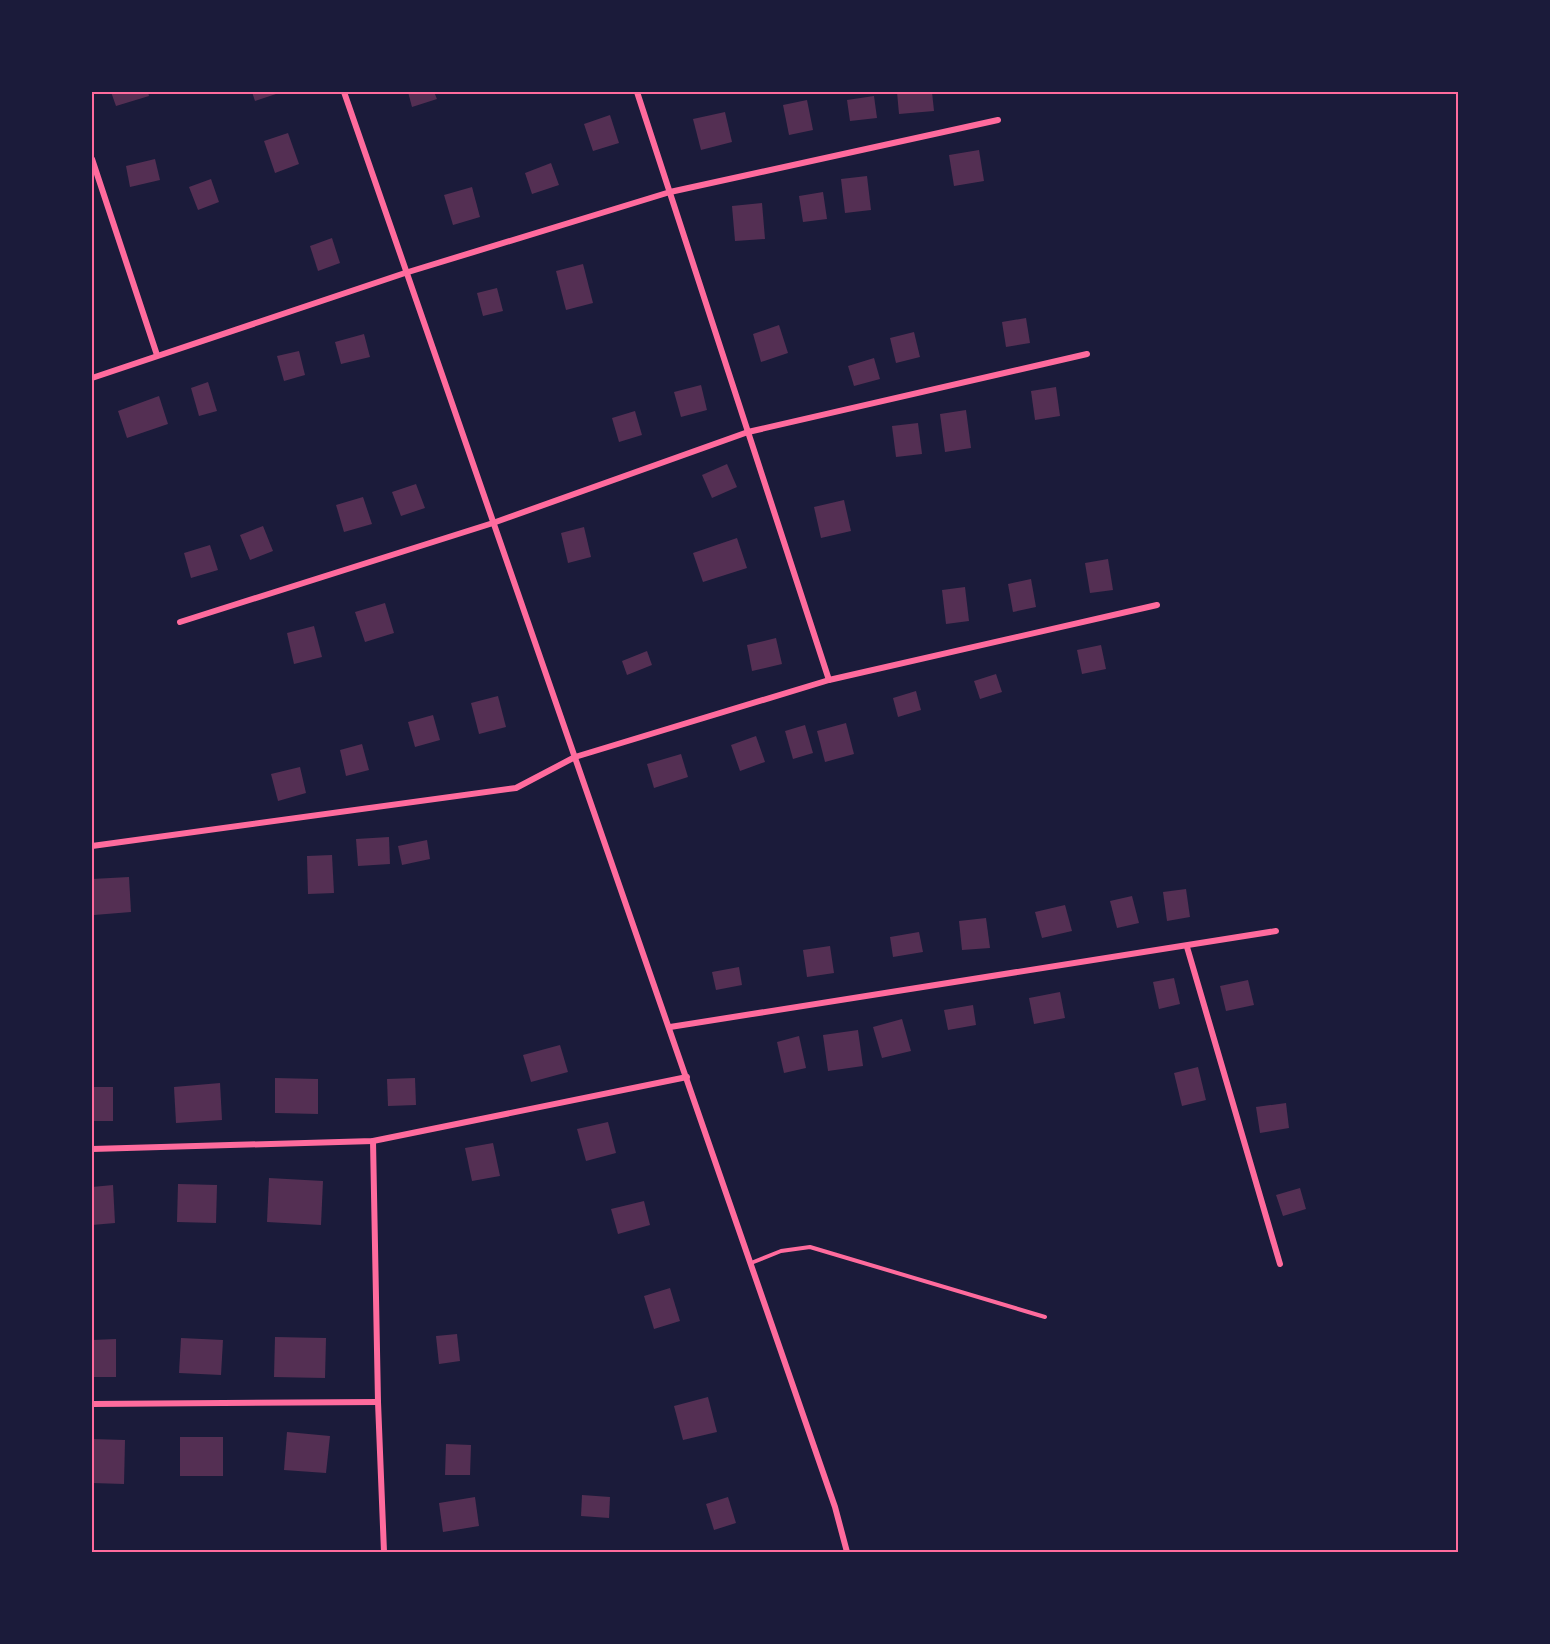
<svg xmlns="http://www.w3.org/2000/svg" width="1550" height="1644" font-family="'Exo 2',sans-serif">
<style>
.building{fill:#542f53}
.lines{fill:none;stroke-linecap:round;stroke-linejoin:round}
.service{stroke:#ff6b9d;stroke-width:4}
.minor{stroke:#ff6b9d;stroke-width:6}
.neatline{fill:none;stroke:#ff6b9d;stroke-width:2}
</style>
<rect width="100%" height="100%" fill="#1b1b3a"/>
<g class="building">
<path d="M111 92H148L149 96 116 106Z"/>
<path d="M252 92H282L255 101Z"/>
<path d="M408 92H434L437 99 412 107Z"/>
<path d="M897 92H932L934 111 899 114Z"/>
<path d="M874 96 877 118 850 121 847 100Z"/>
<path d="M807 100 813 130 789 135 783 105Z"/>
<path d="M725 112 732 142 701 150 693 119Z"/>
<path d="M610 115 619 143 593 151 584 124Z"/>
<path d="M288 133 299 164 275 173 264 141Z"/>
<path d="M979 150 984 181 954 186 949 155Z"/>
<path d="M155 159 160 180 130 187 126 166Z"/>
<path d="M551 163 559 185 532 194 525 173Z"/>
<path d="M867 176 871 210 845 213 841 179Z"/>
<path d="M211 179 219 202 198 210 189 187Z"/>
<path d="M472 187 480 217 453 225 444 195Z"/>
<path d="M823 192 827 219 803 222 799 196Z"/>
<path d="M762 203 765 239 735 241 732 206Z"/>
<path d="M332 238 340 263 318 271 310 246Z"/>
<path d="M583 264 593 303 566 310 556 271Z"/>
<path d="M497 288 503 311 483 316 477 293Z"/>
<path d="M1026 318 1030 343 1006 347 1002 322Z"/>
<path d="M779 325 788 353 761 362 753 334Z"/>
<path d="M914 332 920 357 896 363 890 338Z"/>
<path d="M364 334 370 357 341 364 335 342Z"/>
<path d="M299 351 305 375 284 381 277 356Z"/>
<path d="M874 358 880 379 854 386 848 366Z"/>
<path d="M208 382 217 411 199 416 191 388Z"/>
<path d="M701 385 707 410 681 417 674 392Z"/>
<path d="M1056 387 1060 416 1035 420 1031 391Z"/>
<path d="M159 396 168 424 127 438 118 411Z"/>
<path d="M966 410 971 448 945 452 940 414Z"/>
<path d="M635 411 642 435 619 442 612 418Z"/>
<path d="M918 423 922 454 896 457 892 426Z"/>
<path d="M727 464 737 487 712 498 702 475Z"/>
<path d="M416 484 425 508 401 516 392 492Z"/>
<path d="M363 497 372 524 344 532 336 505Z"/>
<path d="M844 500 851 531 821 538 814 507Z"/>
<path d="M263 526 273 551 250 560 240 535Z"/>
<path d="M584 527 591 557 568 563 561 533Z"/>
<path d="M737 538 747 568 703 582 693 553Z"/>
<path d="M210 545 218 570 191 578 184 553Z"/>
<path d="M1108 559 1113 590 1090 593 1085 563Z"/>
<path d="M1031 579 1036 607 1013 612 1008 584Z"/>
<path d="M965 587 969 621 946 624 942 590Z"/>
<path d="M385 603 394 633 365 642 355 612Z"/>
<path d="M314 626 322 657 294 664 287 633Z"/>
<path d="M776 638 782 664 752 671 747 645Z"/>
<path d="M1101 645 1106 669 1082 674 1077 650Z"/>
<path d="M647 651 652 665 627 675 622 661Z"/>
<path d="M996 674 1002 692 980 699 974 681Z"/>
<path d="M916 691 921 710 898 717 893 698Z"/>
<path d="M498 696 506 727 479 734 471 703Z"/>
<path d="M433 715 440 740 415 747 408 722Z"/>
<path d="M846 723 854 754 825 762 817 731Z"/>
<path d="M805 725 813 753 793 759 785 731Z"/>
<path d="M756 736 765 762 740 771 731 745Z"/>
<path d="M362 744 369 770 346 776 340 750Z"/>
<path d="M681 754 688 777 654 788 647 764Z"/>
<path d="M300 767 306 793 278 801 271 774Z"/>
<path d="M389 837 390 864 358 866 356 839Z"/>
<path d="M427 840 430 859 402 865 398 846Z"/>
<path d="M332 855 334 893 308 894 307 856Z"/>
<path d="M129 877 131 912 94 915 92 879Z"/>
<path d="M1186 889 1190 917 1167 921 1163 892Z"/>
<path d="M1132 896 1139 923 1117 928 1110 901Z"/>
<path d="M1065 905 1072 931 1042 938 1035 912Z"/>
<path d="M986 918 990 948 962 950 959 921Z"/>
<path d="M919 932 923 952 893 957 890 937Z"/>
<path d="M830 946 834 973 807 977 803 950Z"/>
<path d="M739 967 742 985 716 990 712 972Z"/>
<path d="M1174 978 1180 1004 1159 1009 1153 982Z"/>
<path d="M1248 980 1254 1005 1226 1011 1220 986Z"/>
<path d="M1060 992 1065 1018 1034 1024 1029 998Z"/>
<path d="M973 1005 976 1025 948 1030 944 1010Z"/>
<path d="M902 1019 911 1051 882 1058 873 1027Z"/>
<path d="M858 1030 863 1066 828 1071 823 1035Z"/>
<path d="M799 1036 806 1068 784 1073 777 1042Z"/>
<path d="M560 1045 568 1072 531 1082 523 1055Z"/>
<path d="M1198 1067 1206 1100 1182 1106 1174 1073Z"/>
<path d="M275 1078 318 1079V1114L275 1113Z"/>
<path d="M415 1078 416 1105 388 1106 387 1079Z"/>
<path d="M220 1083 222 1120 176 1123 174 1087Z"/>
<rect x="92" y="1087" width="21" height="34"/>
<path d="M1286 1103 1289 1128 1260 1133 1256 1107Z"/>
<path d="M608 1122 616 1153 586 1161 577 1129Z"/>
<path d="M493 1143 500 1176 472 1181 465 1148Z"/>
<path d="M269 1178 323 1181 321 1225 267 1222Z"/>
<path d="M178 1184 217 1185 216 1223 177 1222Z"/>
<path d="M113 1185 115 1223 92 1225V1187Z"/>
<path d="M1300 1188 1306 1209 1283 1216 1276 1195Z"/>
<path d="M644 1201 650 1225 618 1234 611 1209Z"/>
<path d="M670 1288 680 1321 654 1329 644 1296Z"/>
<path d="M457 1334 460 1361 439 1364 436 1336Z"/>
<path d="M275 1337 326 1338 325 1378 274 1377Z"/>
<path d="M181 1338 223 1340 221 1375 179 1373Z"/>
<path d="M116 1339V1377H92V1340Z"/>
<path d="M708 1397 717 1432 683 1440 674 1406Z"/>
<path d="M287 1432 330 1436 326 1473 284 1470Z"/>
<rect x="180" y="1437" width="43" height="39"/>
<path d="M92 1439 125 1440 124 1484 92 1483Z"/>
<path d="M446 1444 471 1445 470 1475H445Z"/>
<path d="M582 1495 610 1497 609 1518 581 1516Z"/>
<path d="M475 1497 479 1526 443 1532 439 1503Z"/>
<path d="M728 1497 736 1523 714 1530 706 1504Z"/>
</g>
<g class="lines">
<path class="service" d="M751 1263 781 1251 810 1247 1045 1317"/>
<g class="minor">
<path d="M344 92 835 1507 847 1552"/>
<path d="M637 92 829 680"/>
<path d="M92 159 157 355"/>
<path d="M92 378 405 273 670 192 998 120"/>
<path d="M180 622 493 523 748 432 1087 354"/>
<path d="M92 846 516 788 575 757 829 680 1157 605"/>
<path d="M1187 947 1280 1264"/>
<path d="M670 1027 1276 931"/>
<path d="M373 1141 378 1402 384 1552"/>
<path d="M92 1149 373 1141 687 1077"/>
<path d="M92 1404 378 1402"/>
</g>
</g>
<rect width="1550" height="1644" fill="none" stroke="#1b1b3a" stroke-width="186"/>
<rect x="93" y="93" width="1364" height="1458" class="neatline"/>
</svg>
